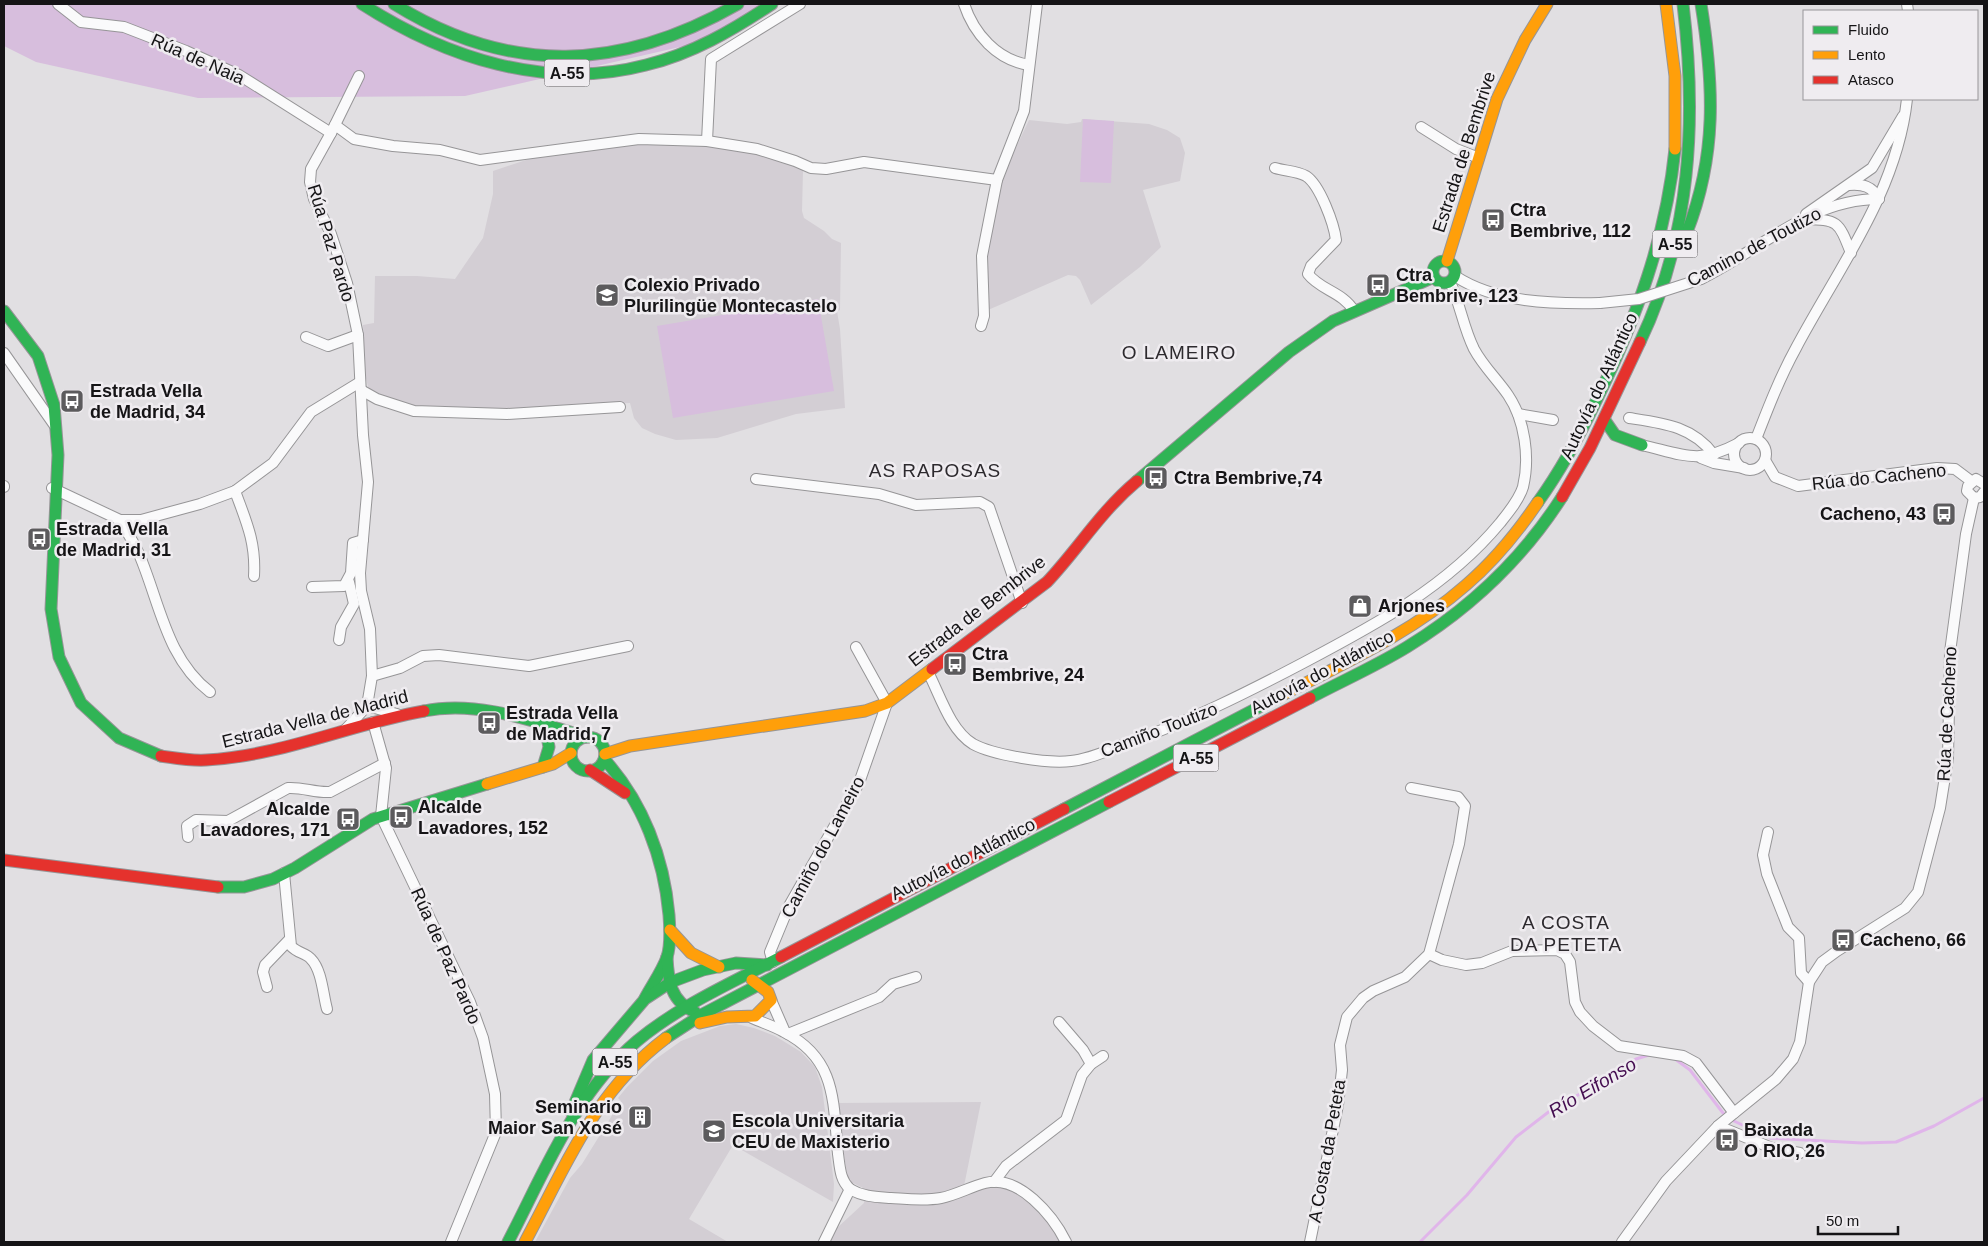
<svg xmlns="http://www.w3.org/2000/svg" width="1988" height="1246" font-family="Helvetica,sans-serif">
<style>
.built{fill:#d3ced4}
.green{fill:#d7bedd}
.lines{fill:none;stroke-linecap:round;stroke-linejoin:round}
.stream{stroke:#e0b5ea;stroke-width:3}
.street-casing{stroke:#969597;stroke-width:12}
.fast-casing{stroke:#969597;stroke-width:13}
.slow-casing{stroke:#969597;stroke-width:13}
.jam-casing{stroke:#969597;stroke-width:13}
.street{stroke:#fafafb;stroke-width:10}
.fast{stroke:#30b455;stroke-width:11}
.slow{stroke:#ff9f0a;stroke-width:11}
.jam{stroke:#e5322d;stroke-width:11}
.street-bridge-casing{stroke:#969597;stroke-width:12;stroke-linecap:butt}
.street-bridge{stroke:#fafafb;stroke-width:10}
.labels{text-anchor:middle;stroke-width:5;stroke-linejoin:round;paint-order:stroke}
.shield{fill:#efecf0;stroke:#565557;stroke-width:1}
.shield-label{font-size:16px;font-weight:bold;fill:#151416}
.street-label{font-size:18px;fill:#151416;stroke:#efecf0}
.poi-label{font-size:18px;font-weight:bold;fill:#151416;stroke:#efecf0;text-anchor:start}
.neighbourhood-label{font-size:19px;letter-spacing:1px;fill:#2d2a2e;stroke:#efecf0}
.water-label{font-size:19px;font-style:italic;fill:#440d50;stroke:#efecf0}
</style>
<rect width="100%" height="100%" fill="#e1dfe2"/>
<g class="built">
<path d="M1082 119 1149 124 1167 130 1180 138 1185 153 1180 181 1143 190 1161 247 1140 267 1091 305 1080 280 1076 276 1068 275 988 310 987 255 1003 175 1029 120 1067 124 1081 122Z"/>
<path d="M631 142 697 143 742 150 797 164 803 171 802 211 804 218 824 231 832 239 841 243 840 310 837 311 840 329 845 408 796 414 717 438 676 440 655 434 642 428 634 418 630 403 496 411 414 408 369 391 365 374 363 325 374 323 375 276H417L455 279 483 238 493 194V171L547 153Z"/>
<path d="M736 1024 754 1028 775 1036 801 1052 815 1067 822 1087 834 1184 833 1202 733 1145 689 1219 728 1242H535L570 1178 582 1164 621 1101 618 1098 627 1087 653 1061 681 1041 720 1026Z"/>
<path d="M981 1102 963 1191 994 1182 1026 1195 1067 1242H830L837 1228 864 1203 863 1188 851 1182 847 1176 837 1103Z"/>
</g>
<g class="green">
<path d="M4 4H768L728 36 465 96 198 98 36 62 4 46Z"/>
<path d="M1083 119 1114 121 1111 183 1080 182Z"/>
<path d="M818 299 834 391 673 418 657 326Z"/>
</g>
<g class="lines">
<g class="stream">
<path d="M1675 1059 1690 1070 1723 1113 1734 1121 1770 1138 1862 1143 1896 1142 1934 1126 1984 1098"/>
<path d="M1420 1242 1467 1195 1516 1137 1555 1107 1599 1084 1636 1059 1649 1055"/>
</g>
<g class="street-casing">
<g id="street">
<path d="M58 4 81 22 124 27 186 51 239 75 331 133"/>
<path d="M964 4C974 34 997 60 1029 65"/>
<path d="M1907 4 1908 11"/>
<path d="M359 76 331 133 311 169 310 182 314 199 331 234 347 283 358 335 363 435 368 482 360 573 361 591 370 629 372 676 367 706"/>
<path d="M335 125 354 139 393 146 440 150 480 160 639 139 707 141 757 149 795 161 811 168 826 169 864 162 997 180"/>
<path d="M1421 127 1456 149 1479 158"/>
<path d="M707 141 711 59 800 4"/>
<path d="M1275 168C1285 171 1297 171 1306 176 1320 185 1334 224 1336 240L1311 266 1308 274C1320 290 1343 292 1354 311"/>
<path d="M1849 185C1863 184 1872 186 1879 199"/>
<path d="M1806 214 1872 168 1903 116"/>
<path d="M1804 219C1838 220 1838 220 1851 253"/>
<path d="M1455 276C1496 303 1552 304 1600 303"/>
<path d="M1701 279C1760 250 1810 199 1879 199"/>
<path d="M981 326 984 316 982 256 997 180 1024 111 1037 4"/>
<path d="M306 337 328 346 358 335"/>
<path d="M4 353 55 426"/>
<path d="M361 390 377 399 414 411 507 414 620 407"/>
<path d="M1518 414 1553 420"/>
<path d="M1629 418C1662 423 1693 426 1714 455"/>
<circle cx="1750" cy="454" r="16"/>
<path d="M1756 439C1768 408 1780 377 1796 348 1839 267 1897 192 1907 99"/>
<path d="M1642 445C1684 455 1698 465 1739 443"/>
<path d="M1701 458 1714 463 1744 468"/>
<path d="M1765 460 1775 477 1798 486 1937 468 1955 469 1971 481"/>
<path d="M756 479 879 494 916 505 980 502 989 507 1022 603"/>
<path d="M1984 484 1976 479 1968 486 1967 491 1974 498 1980 497 1984 492"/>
<path d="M4 486V487"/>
<path d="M52 488 120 520H141L200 504 235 491 273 463 311 412 360 382"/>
<path d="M235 491C246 521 256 542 254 576"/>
<path d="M120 520C126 531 134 542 139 554 160 603 166 658 210 692"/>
<path d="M312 587 344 586 351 573 353 543 363 540"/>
<path d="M339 640 341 627 354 604 349 582"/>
<path d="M928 672C940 695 950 730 973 744 993 755 1048 764 1071 761 1091 759 1111 749 1130 742 1190 721 1246 693 1303 663 1375 625 1447 587 1500 523 1508 513 1519 500 1523 487 1530 458 1525 420 1508 395 1497 379 1483 366 1474 349 1463 327 1460 303 1450 282"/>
<path d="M372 676 400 668 423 656 439 655 529 666 628 646"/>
<path d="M373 722 386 768 381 816 470 1002 483 1038 495 1094 496 1132 451 1242"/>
<path d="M345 730 367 706 397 714"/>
<path d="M1768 832 1763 855 1767 874 1788 927 1799 938 1801 973 1809 982"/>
<path d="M188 837 187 826 196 820 228 821 288 788C303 787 315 793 330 792L385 763"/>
<path d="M284 873 291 946C297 953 306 953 311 959 322 970 323 995 327 1009"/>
<path d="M1429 954 1442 960 1466 965 1482 963 1512 951 1557 950 1565 954 1570 962 1575 1002 1580 1012 1593 1026 1619 1046 1683 1056 1696 1063 1734 1113"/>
<path d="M773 962 770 952 789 906 859 783 887 703 856 647"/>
<path d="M267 987 263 972 265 965 289 940"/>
<path d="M771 1000 785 1032"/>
<path d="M752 1018C763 1023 774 1026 784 1032 837 1059 833 1102 838 1154 840 1168 840 1180 850 1189 863 1197 877 1197 891 1198 908 1199 925 1201 941 1198 956 1195 970 1187 985 1183 1019 1174 1053 1216 1066 1242"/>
<path d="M1059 1022 1083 1050 1091 1064"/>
<path d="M788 1034 879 997 893 984 916 977"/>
<path d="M1718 1126 1772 1148 1800 1153"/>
<path d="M994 1182 1006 1166 1066 1120 1082 1075 1091 1064 1103 1056"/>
<path d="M824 1242 850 1189"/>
<path d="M1310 1242 1338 1105 1342 1070 1340 1045 1347 1017 1363 998 1373 991 1405 977 1429 954 1459 844 1465 806 1458 797 1411 788"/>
<path d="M1622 1242 1666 1181 1718 1126 1776 1079 1793 1059 1800 1042 1809 982 1822 962 1837 951 1905 908 1918 892 1940 808 1948 758 1950 652 1966 534 1974 498"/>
</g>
</g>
<g class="fast-casing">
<g id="fast">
<path d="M362 4C446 58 547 91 646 65 692 54 733 30 772 4"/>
<path d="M394 4C510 76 621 71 738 4"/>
<path d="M1687 232C1717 155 1714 85 1701 4"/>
<circle cx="1444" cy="272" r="11"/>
<path d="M4 311 38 356 54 405 58 455 51 609 59 657 81 703 119 738 161 756"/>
<path d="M1640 342C1691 235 1697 120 1683 4"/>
<path d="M1604 419 1615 435 1642 445"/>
<path d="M1137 481 1289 352 1333 321 1434 277"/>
<path d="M1538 502C1561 470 1580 435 1597 399 1636 319 1666 238 1675 149"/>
<path d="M1310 698C1342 681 1376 666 1407 647 1469 609 1523 558 1562 497"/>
<path d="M424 711C479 700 535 722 587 737"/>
<circle cx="588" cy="754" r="17"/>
<path d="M604 759C643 802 664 858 669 915 670 928 671 945 667 957 662 971 652 985 645 998"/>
<path d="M543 767 549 747 546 731"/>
<path d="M1064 809 1286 693"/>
<path d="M218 887H244L273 879 295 868 373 819 487 784"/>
<path d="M667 957C668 981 671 1002 695 1012"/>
<path d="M666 1038 703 1014 1109 802"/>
<path d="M571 1112 593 1060 645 999 671 982 703 970 736 963 767 965"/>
<path d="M508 1242C544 1173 575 1093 637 1041 679 1006 733 982 781 957"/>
</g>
</g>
<g class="slow-casing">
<g id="slow">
<path d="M1666 4 1675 76V149"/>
<path d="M1447 261 1497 99 1525 40 1547 4"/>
<path d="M1286 693C1347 662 1414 631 1466 585 1494 561 1517 533 1538 502"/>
<path d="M605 754 630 746 865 711 887 703 932 669"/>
<path d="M487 784 553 764 571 753"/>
<path d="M670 930 691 953 719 967"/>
<path d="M700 1023 727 1017 755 1016 771 1000 768 992 752 980"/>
<path d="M525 1242C566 1166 594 1092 666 1038"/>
</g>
</g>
<g class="jam-casing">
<g id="jam">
<path d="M1562 497 1590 448 1640 342"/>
<path d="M932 669 1047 582C1079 548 1100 512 1137 481"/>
<path d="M161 756C175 758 191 761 206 760 281 756 351 724 424 711"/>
<path d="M590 770 625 793"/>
<path d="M1109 802 1310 698"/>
<path d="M4 860 218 887"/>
<path d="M781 957 1064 809"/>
</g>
</g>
<use href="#street" class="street"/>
<use href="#fast" class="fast"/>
<use href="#slow" class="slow"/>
<use href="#jam" class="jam"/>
<g class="street-bridge-casing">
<path id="street-bridge" d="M1600 303 1639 299 1701 279"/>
</g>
<use href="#street-bridge" class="street-bridge"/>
</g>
<defs>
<g id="bus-square" transform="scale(1.25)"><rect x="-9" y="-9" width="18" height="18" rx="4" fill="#5c5b5d" stroke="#efecf0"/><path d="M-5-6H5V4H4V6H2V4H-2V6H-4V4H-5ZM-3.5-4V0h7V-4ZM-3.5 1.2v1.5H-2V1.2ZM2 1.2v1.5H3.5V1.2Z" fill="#fff"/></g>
<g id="school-square" transform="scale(1.25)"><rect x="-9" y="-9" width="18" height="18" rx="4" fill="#5c5b5d" stroke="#efecf0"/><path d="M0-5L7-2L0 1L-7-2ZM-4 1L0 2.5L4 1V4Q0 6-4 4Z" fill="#fff"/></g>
<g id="shop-square" transform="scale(1.25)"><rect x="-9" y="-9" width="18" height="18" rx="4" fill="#5c5b5d" stroke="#efecf0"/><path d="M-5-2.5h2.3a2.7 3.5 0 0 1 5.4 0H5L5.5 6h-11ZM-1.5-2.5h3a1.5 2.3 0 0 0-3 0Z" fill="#fff"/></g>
<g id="building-square" transform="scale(1.25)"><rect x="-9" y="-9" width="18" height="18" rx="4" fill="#5c5b5d" stroke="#efecf0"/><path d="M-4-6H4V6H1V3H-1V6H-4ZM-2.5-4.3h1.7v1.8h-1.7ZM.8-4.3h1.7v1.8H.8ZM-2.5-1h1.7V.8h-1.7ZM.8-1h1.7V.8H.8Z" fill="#fff"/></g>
<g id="university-square" transform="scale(1.25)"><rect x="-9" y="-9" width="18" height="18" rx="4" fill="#5c5b5d" stroke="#efecf0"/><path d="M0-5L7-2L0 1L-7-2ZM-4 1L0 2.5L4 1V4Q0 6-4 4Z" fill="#fff"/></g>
</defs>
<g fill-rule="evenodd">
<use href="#bus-square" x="1493" y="220"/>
<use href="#bus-square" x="1378" y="285"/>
<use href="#school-square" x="607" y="295"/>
<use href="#bus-square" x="72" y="401"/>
<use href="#bus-square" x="1156" y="478"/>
<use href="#bus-square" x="1944" y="514"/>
<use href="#bus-square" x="39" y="539"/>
<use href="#shop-square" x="1360" y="606"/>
<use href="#bus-square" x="955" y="664"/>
<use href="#bus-square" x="489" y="723"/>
<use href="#bus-square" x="401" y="817"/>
<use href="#bus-square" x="348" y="819"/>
<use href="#bus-square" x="1843" y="940"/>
<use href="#building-square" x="640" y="1117"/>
<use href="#university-square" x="714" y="1131"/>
<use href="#bus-square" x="1727" y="1140"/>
</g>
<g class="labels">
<g class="shield">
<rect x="544.5" y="59.5" width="45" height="27" rx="4"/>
<rect x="1652.5" y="230.5" width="45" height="27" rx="4"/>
<rect x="1173.5" y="744.5" width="45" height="27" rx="4"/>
<rect x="592.5" y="1048.5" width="45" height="27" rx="4"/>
</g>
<g class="shield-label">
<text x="567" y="79">A-55</text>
<text x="1675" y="250">A-55</text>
<text x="1196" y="764">A-55</text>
<text x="615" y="1068">A-55</text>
</g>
<g class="street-label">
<text transform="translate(198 59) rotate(24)" y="6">Rúa de Naia</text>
<text transform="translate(1464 152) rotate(-72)" y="6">Estrada de Bembrive</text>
<text transform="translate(331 243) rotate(73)" y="6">Rúa Paz Pardo</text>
<text transform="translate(1754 247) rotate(-28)" y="6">Camino de Toutizo</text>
<text transform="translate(1599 386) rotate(-65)" y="6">Autovía do Atlántico</text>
<text transform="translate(1879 477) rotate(-6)" y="6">Rúa do Cacheno</text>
<text transform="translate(977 611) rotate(-38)" y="6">Estrada de Bembrive</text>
<text transform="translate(1322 672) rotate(-28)" y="6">Autovía do Atlántico</text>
<text transform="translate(1947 714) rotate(-87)" y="6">Rúa de Cacheno</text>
<text transform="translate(315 719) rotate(-14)" y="6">Estrada Vella de Madrid</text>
<text transform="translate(1159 730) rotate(-21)" y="6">Camiño Toutizo</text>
<text transform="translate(823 847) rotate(-62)" y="6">Camiño do Lameiro</text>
<text transform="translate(963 859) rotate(-27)" y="6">Autovía do Atlántico</text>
<text transform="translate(446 956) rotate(66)" y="6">Rúa de Paz Pardo</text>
<text transform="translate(1327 1151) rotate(-80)" y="6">A Costa da Peteta</text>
</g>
<g class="poi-label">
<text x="1510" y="216">Ctra<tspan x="1510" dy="21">Bembrive, 112</tspan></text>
<text x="1396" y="281">Ctra<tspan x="1396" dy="21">Bembrive, 123</tspan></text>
<text x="624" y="291">Colexio Privado<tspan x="624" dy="21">Plurilingüe Montecastelo</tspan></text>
<text x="90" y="397">Estrada Vella<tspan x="90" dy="21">de Madrid, 34</tspan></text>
<text x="1174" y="484">Ctra Bembrive,74</text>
<text x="1926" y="520" text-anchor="end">Cacheno, 43</text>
<text x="56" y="535">Estrada Vella<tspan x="56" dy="21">de Madrid, 31</tspan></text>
<text x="1378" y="612">Arjones</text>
<text x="972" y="660">Ctra<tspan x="972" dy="21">Bembrive, 24</tspan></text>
<text x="506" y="719">Estrada Vella<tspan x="506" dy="21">de Madrid, 7</tspan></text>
<text x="418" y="813">Alcalde<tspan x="418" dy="21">Lavadores, 152</tspan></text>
<text x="330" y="815" text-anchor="end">Alcalde<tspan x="330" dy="21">Lavadores, 171</tspan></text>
<text x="1860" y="946">Cacheno, 66</text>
<text x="622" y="1113" text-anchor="end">Seminario<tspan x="622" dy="21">Maior San Xosé</tspan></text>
<text x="732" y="1127">Escola Universitaria<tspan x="732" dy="21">CEU de Maxisterio</tspan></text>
<text x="1744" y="1136">Baixada<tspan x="1744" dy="21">O RIO, 26</tspan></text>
</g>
<g class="neighbourhood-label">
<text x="1179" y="359">O LAMEIRO</text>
<text x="935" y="477">AS RAPOSAS</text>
<text x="1566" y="929">A COSTA<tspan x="1566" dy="22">DA PETETA</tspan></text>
</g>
<g class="water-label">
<text transform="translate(1592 1087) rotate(-31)" y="7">Río Eifonso</text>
</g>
</g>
<rect width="1988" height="1246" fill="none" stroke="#151416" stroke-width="10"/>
<rect x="1803" y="10" width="175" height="90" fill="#efecf0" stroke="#989699"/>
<rect x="1813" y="26" width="25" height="8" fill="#30b455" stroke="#989699"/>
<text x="1848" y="35" font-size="15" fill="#151416">Fluido</text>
<rect x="1813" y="51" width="25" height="8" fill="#ff9f0a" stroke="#989699"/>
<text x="1848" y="60" font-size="15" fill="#151416">Lento</text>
<rect x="1813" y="76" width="25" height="8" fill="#e5322d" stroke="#989699"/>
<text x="1848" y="85" font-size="15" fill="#151416">Atasco</text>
<path d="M1818 1226v8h80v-8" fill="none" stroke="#151416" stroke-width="2.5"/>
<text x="1826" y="1226" font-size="15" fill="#151416" stroke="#efecf0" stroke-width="4" paint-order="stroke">50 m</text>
</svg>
